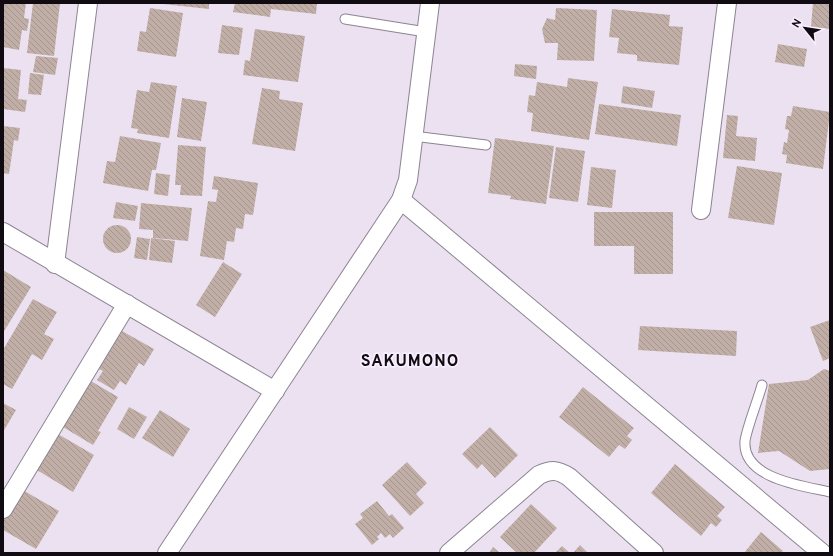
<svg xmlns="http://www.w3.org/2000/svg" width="833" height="556" font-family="Overpass,sans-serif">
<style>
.building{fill:url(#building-back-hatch)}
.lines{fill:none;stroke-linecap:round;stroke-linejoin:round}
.lane-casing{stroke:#8d8492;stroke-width:11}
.street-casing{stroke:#8d8492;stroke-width:20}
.lane{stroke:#fff;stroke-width:9}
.street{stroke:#fff;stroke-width:18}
.labels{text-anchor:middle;stroke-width:3.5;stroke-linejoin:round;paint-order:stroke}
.district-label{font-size:16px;font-weight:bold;letter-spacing:1px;fill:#0f0b11;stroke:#f9eefe}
</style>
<defs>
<pattern id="building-back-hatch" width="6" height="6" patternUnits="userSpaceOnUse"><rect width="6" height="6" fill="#c1afa7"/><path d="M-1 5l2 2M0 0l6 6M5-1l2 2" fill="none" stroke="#a5958f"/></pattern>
</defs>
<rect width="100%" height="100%" fill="#ece1f1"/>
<g class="building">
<path d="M3 3H26L24 18 29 19 27 31 22 30 19 50 3 47Z"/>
<path d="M33 3H60L54 56 27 53Z"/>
<path d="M154 3H209V9Z"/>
<path d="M235 3H317L316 14 271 9 270 17 233 12Z"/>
<path d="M813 3H830V29L811 27Z"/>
<path d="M150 8 183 13 176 57 137 51 140 31 146 32Z"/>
<path d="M556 8 597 10 594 61 557 60 558 43H545L542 29 547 18 555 20Z"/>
<path d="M612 9 670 15 669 26 683 27 679 65 637 61V55L617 53 619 38 609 37Z"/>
<path d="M222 25 243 28 239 55 218 53Z"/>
<path d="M255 29 305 36 298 82 243 75 245 60 250 61Z"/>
<path d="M778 44 807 49 804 67 775 62Z"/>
<path d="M36 56 58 58 55 75 33 72Z"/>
<path d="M515 64 537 66 536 79 514 76Z"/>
<path d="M3 68 21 70 18 99 27 100 25 112 3 109Z"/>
<path d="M30 73 44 75 41 95 28 94Z"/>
<path d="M568 78 598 82 589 140 531 131 533 113 527 112 529 95 535 96 537 82 567 87Z"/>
<path d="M151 82 177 86 169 138 137 133 138 129 131 128 137 90 149 92Z"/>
<path d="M623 86 655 91 652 108 621 103Z"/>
<path d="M262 88 280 91 279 99 303 103 295 151 252 144Z"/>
<path d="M182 98 207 102 201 141 177 137Z"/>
<path d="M599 104 681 115 677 146 595 134Z"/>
<path d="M793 106 830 112 823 169 786 163 787 155 782 154 784 142 787 143 789 130 785 129 787 116H791Z"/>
<path d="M727 115 738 116 736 136 757 138 755 161 723 158Z"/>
<path d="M3 126 20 128 18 141 14 140 9 174 3 173Z"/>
<path d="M120 136 161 143 156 170H152L148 191 103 183 107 161 115 162Z"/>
<path d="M495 138 554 146 546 204 510 199 511 196 488 193Z"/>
<path d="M178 145 206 147 202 196 180 195 181 185H175Z"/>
<path d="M556 147 585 151 578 202 549 198Z"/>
<path d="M737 166 782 173 774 225 728 218Z"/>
<path d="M591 167 616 170 612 208 587 205Z"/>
<path d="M156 173 170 175 168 196 154 194Z"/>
<path d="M214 176 258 183 253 215 245 214 243 229 236 228 234 242 227 241 224 260 200 256 208 201 216 202 218 190 212 189Z"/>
<path d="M116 202 138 206 135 221 113 218Z"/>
<path d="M141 203 192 208 188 241 153 238V230L139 229Z"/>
<path d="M594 212H673V274H634V246H594Z"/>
<circle cx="117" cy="239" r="14"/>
<path d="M137 237 150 239 147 260 134 258Z"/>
<path d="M151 238 175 241 172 263 149 260Z"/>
<path d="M223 262 242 274 215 317 196 305Z"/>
<path d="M3 270 31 287 3 333Z"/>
<path d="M33 299 57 312 44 334 54 339 42 360 32 354 12 389 3 384V350Z"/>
<path d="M830 320V358L823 361 810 327Z"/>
<path d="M640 326 737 331 736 356 638 350Z"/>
<path d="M122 331 154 349 144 366 139 363 126 385 120 381 114 390 97 380 103 371 99 369Z"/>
<path d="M824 369 830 371V469L810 471 779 451 758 453 769 384 808 380Z"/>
<path d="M84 377 118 397 98 431 101 432 93 445 63 427Z"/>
<path d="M583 387 634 428 627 436 632 440 625 449 619 445 609 457 559 417Z"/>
<path d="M3 403 16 410 3 432Z"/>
<path d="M129 407 147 417 134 439 117 429Z"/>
<path d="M160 410 190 429 173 457 142 438Z"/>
<path d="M490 427 518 455 495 478 482 464 477 469 462 454Z"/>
<path d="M58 434 94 455 73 492 37 470Z"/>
<path d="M407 462 427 483 416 494 424 503 410 516 382 485Z"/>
<path d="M675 464 725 507 717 516 722 520 716 527 711 523 701 536 651 493Z"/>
<path d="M21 489 59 511 36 549 3 530V521Z"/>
<path d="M377 501 389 516 392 514 404 528 393 538 390 534 385 538 381 533 377 537 379 539 372 545 355 524 363 518 360 514Z"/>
<path d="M531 504 557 528 534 553H517L500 537Z"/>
<path d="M761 532 783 551 781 553H744Z"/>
<path d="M580 545 588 553H573Z"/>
<path d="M562 546 570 553H555Z"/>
<path d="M493 547 500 553H489Z"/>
</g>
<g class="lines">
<g class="lane-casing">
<g id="lane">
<path d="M345 19 426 32"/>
<path d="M413 136 486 145"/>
<path d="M762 385C758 400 747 427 745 441 742 479 804 486 830 492"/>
</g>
</g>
<g class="street-casing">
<g id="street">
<path d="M401 200 822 553"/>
<path d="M701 210 727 3"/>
<path d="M3 232 275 391"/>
<path d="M55 264 88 3"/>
<path d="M3 509 127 304"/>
<path d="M167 553 401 200 408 180 430 3"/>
<path d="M449 553 539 475C552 469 558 470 569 477L654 553"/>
</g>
</g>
<use href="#lane" class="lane"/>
<use href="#street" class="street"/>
</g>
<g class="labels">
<g class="district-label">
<text x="410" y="366">SAKUMONO</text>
</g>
</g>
<rect width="833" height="556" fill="none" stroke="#0f0b11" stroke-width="8"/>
<g transform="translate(805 28) rotate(300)" stroke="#f9eefe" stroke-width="3" paint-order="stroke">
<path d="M0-3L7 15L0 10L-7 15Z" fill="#0f0b11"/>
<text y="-6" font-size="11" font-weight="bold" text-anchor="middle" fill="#0f0b11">N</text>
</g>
</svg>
